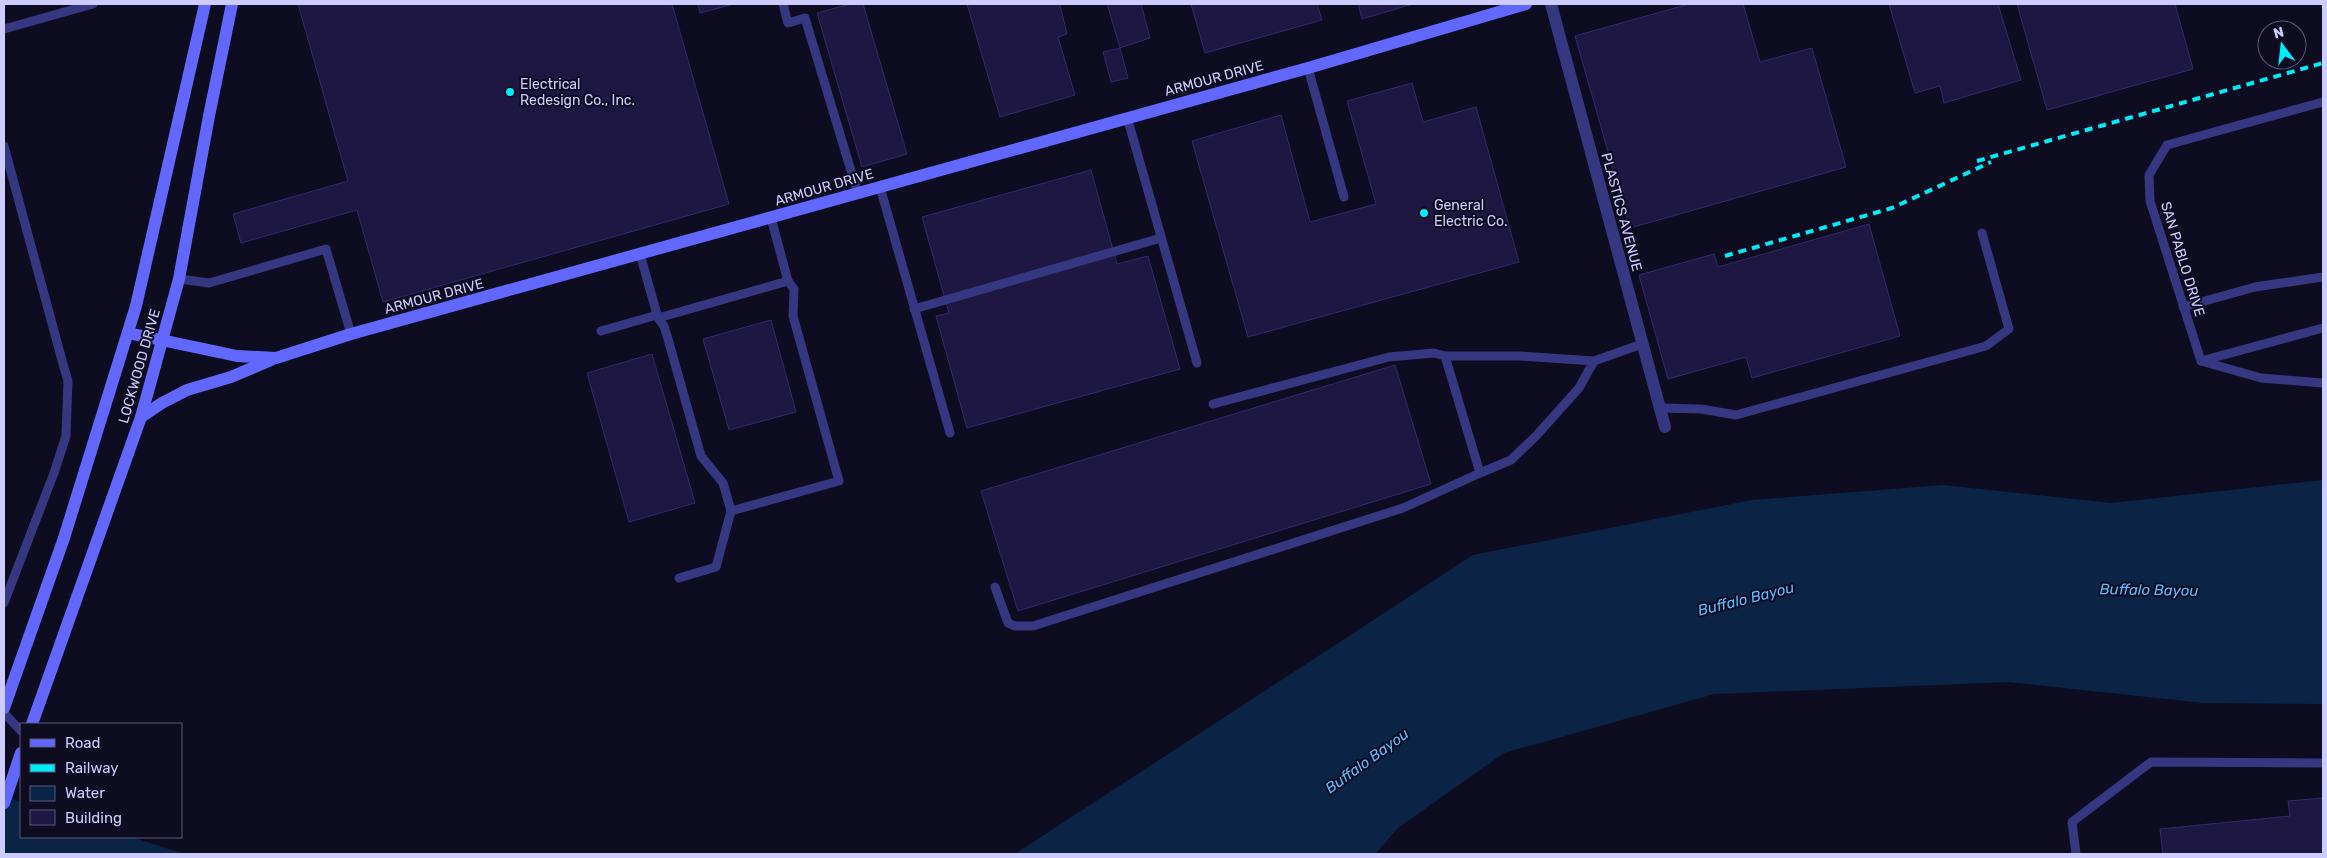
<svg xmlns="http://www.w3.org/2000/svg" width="2327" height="858" font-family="Rubik,sans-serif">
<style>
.water{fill:#0b2445}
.building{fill:#1d1741;stroke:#32296e}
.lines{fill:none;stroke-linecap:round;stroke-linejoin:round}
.lane{stroke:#353781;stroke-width:9}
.street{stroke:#353781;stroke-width:12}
.secondary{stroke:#6267ff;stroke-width:12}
.rail{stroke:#00ecf6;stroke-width:4;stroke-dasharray:8 6;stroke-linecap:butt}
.poi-dot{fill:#00ecf6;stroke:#0e0c20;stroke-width:2}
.labels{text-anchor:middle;stroke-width:4;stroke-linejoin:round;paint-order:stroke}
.street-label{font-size:14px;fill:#cecbff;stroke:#0e0c20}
.poi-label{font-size:14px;fill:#cecbff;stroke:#0e0c20;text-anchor:start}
.water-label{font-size:15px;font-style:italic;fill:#59bcff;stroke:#0e0c20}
</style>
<rect width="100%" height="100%" fill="#0e0c20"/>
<g class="water">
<path d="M2323 480V704L2204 703 2009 682 1714 694 1504 753 1398 828 1375 854H1015L1473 555 1752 500 1943 485 2111 503Z"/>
<path d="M4 796 21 802V837H131L185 854H4Z"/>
</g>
<g class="building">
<path d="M298 4H672L729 204 383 302 357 210 241 243 233 214 348 181Z"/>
<path d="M698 4H734L700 13Z"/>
<path d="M850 4H863L907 154 862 167 817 13Z"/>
<path d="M967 4H1065L1060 5 1067 34 1058 37 1075 95 1000 117Z"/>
<path d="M1107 4H1141L1150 38 1120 48Z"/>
<path d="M1191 4H1317L1322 20 1205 53Z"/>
<path d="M1358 4H1413L1362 19Z"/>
<path d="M1689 4H1743L1760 62 1812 48 1846 167 1630 228 1575 36Z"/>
<path d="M1889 4H1998L2021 80 1944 103 1940 86 1915 93Z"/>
<path d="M2017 4H2175L2193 69 2047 110Z"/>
<path d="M1120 48 1128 78 1111 82 1103 52Z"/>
<path d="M1412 83 1423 122 1476 107 1519 262 1248 337 1192 141 1281 115 1310 222 1376 204 1347 101Z"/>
<path d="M1091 170 1117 264 1148 256 1180 369 967 428 936 316 949 313 922 217Z"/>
<path d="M1869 224 1900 336 1752 378 1746 357 1668 379 1639 275 1714 254 1718 267Z"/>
<path d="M771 320 796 412 729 430 703 339Z"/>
<path d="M652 354 695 503 629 522 587 373Z"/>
<path d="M1395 365 1431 484 1018 611 981 491Z"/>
<path d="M2323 798V854H2163L2160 829 2290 816 2288 801Z"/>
</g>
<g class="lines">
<g class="lane">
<path d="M783 4 788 23 805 18 858 194"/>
<path d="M4 29 93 4"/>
<path d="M1308 68 1344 197"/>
<path d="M2323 102 2167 145 2149 175 2150 201 2201 361 2261 378 2323 383"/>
<path d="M1127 117 1197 363"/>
<path d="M4 146 63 364 68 381 66 436 54 473 4 603"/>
<path d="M880 187 950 433"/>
<path d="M640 254 658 318 788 281 771 218"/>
<path d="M179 279 209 283 326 249 351 334"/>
<path d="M2183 307 2255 287 2323 277"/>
<path d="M914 309 1161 238"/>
<path d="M658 318 664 326 668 339 701 456 723 483 731 511 839 481 793 316 794 289 788 281"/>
<path d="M601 331 657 315"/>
<path d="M1594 361 1519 356H1445L1480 473 1511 460 1536 436 1579 388 1594 361 1642 344"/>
<path d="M2201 361 2323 328"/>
<path d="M1213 404 1389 357 1434 353 1445 356"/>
<path d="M1660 408 1701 409 1736 415 1986 346 2009 329 1982 233"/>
<path d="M679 578 716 567 731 511"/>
<path d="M995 587 1008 623 1015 626H1033L1403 508 1480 473"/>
<path d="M4 713 21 731"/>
<path d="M2076 854 2072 822 2151 762 2323 763"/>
</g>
<path class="street" d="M1551 4 1665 427"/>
<g class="secondary">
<path d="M128 333 237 356 276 358 351 334 1308 68 1526 4"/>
<path d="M141 417 162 403 187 390 231 377 271 360"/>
<path d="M4 708 64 538 136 306 205 4"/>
<path d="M32 724 141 417 179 279 209 116 232 4"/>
<path d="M4 803 21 753"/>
</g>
<g class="rail">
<path d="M1977 161 2323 63"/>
<path d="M1725 256 1892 208 1991 162"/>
</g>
</g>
<g class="poi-dot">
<circle cx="510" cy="92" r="5"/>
<circle cx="1424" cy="213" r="5"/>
</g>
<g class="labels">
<g class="street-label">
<text transform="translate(1214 78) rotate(-15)" y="5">ARMOUR DRIVE</text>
<text transform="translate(824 187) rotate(-16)" y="5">ARMOUR DRIVE</text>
<text transform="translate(1622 212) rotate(75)" y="5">PLASTICS AVENUE</text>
<text transform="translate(2183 259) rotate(73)" y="5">SAN PABLO DRIVE</text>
<text transform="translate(434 296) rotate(-15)" y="5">ARMOUR DRIVE</text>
<text transform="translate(139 366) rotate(-74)" y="5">LOCKWOOD DRIVE</text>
</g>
<g class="poi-label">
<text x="520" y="89">Electrical<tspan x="520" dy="16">Redesign Co., Inc.</tspan></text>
<text x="1434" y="210">General<tspan x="1434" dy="16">Electric Co.</tspan></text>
</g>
<g class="water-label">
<text transform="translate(2149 590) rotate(1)" y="5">Buffalo Bayou</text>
<text transform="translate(1746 599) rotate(-14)" y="5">Buffalo Bayou</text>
<text transform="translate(1367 761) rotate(-36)" y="5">Buffalo Bayou</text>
</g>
</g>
<rect width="2327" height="858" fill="none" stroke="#cecbff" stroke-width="10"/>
<rect x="20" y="723" width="162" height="115" fill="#0e0c20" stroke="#5b5879"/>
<rect x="30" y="739" width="25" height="8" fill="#6267ff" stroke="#5b5879"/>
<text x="65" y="748" font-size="15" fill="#cecbff">Road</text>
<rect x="30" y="764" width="25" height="8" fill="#00ecf6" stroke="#5b5879"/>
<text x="65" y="773" font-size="15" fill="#cecbff">Railway</text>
<rect x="30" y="786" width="25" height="15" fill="#0b2445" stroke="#5b5879"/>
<text x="65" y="798" font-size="15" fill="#cecbff">Water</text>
<rect x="30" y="810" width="25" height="15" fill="#1d1741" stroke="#5b5879"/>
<text x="65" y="823" font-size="15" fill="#cecbff">Building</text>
<g transform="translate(2282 45) rotate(345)"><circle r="24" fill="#0e0c20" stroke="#5b5879"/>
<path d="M0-4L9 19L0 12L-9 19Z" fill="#00ecf6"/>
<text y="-8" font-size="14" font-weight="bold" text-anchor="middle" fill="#cecbff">N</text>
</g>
</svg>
